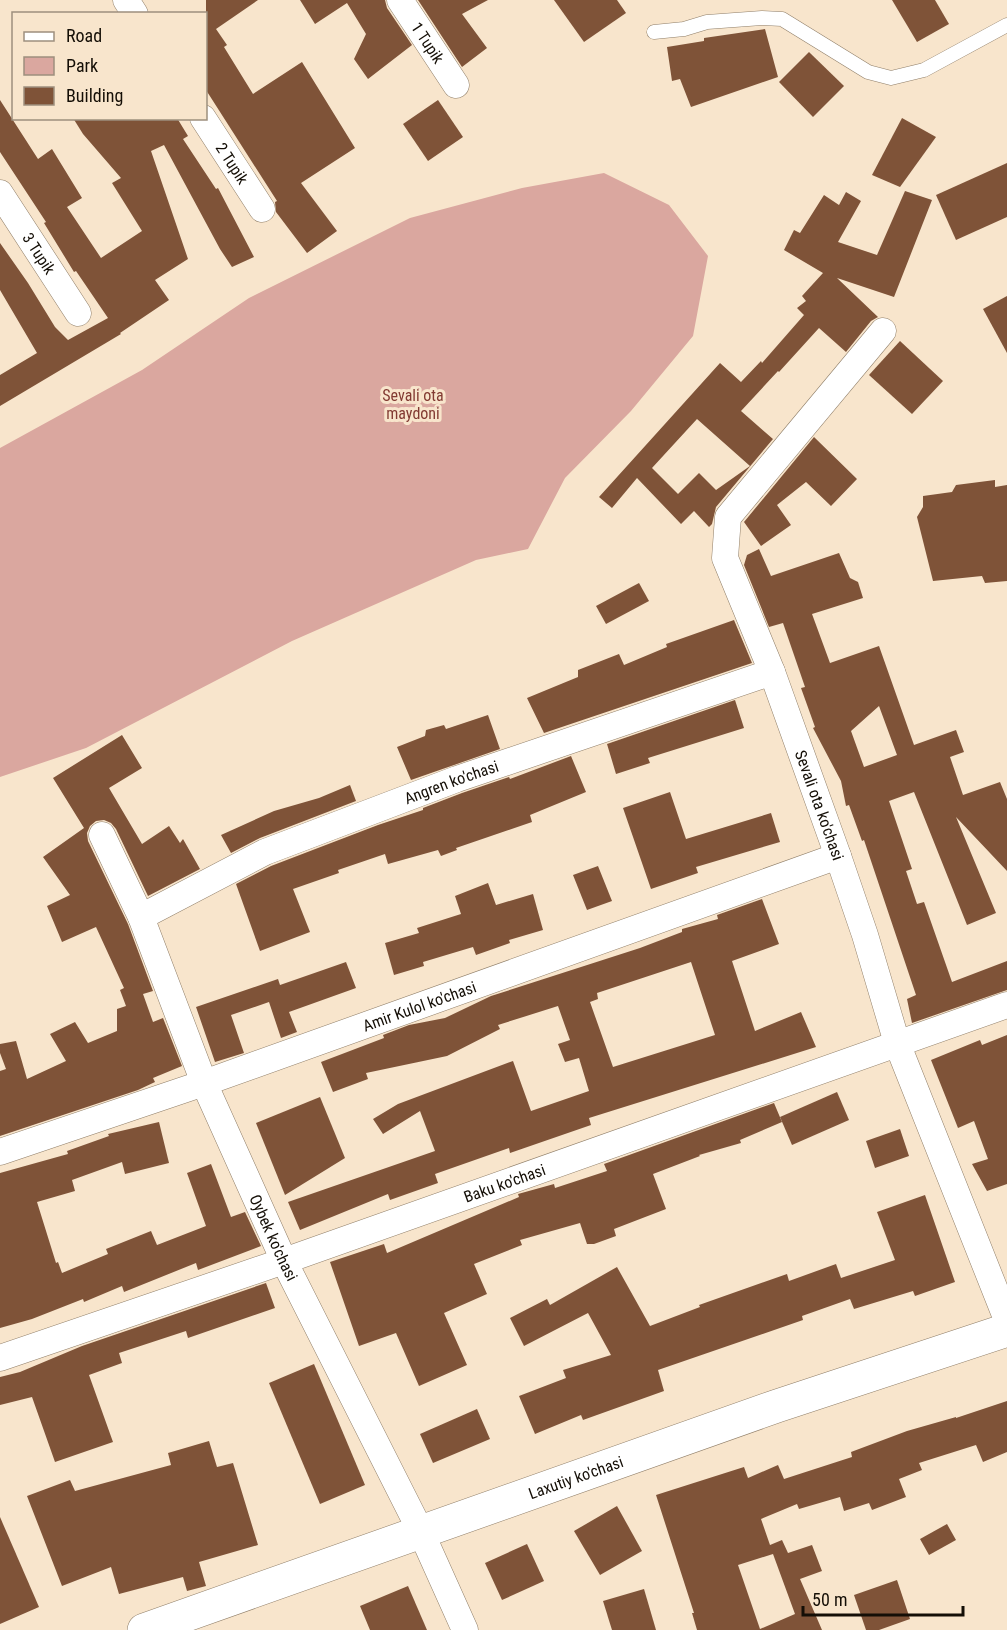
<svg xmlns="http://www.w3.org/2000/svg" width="1007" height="1630" font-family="'Roboto Condensed',sans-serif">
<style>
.green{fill:#daa79f}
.building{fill:#7f5338;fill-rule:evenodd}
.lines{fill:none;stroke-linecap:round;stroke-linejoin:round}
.lane-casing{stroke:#907f69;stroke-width:15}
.street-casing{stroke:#907f69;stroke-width:27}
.secondary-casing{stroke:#907f69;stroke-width:34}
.lane{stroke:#fff;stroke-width:14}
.street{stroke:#fff;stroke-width:26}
.secondary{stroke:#fff;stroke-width:33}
.labels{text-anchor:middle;stroke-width:6;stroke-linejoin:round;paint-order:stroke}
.street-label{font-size:16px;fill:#140e06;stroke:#f8e5cc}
.park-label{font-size:16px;fill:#823a32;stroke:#f8e5cc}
</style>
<rect width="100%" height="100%" fill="#f8e5cc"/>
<path class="green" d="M604 173 669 205 708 256 693 336 631 411 565 478 528 549 476 560 292 641 86 748 0 777V448L142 370 249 298 410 218 522 188Z"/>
<g class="building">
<path d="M206 0H258L216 29 227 45 224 47 253 94 302 62 355 148 301 183 337 231 307 253 276 212 275 202 277 201 206 90Z"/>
<path d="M300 0H385L387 8 412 45 368 79 354 59 366 34 347 3 315 24Z"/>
<path d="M418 0H488L462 14 487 48 462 67Z"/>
<path d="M554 0H617L626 13 584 42Z"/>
<path d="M892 0H935L949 24 917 42Z"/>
<path d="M765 29 778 77 691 107 680 79 672 81 667 47 704 41V38Z"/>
<path d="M809 52 844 86 813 117 779 82Z"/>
<path d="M0 100 38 159 52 149 82 198 67 207 101 258 142 231 112 183 121 178 83 134 73 118H177L188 136 183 139 216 189 218 188 254 257 232 267 220 249 164 145 151 151 188 259 155 280 169 300 120 333 121 334 0 406V375L37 353 0 290V243L28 283 55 327 68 340 108 318 76 271 74 272 44 223 46 222 0 152Z"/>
<path d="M438 100 463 137 428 161 403 124Z"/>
<path d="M902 118 936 137 900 187 872 175Z"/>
<path d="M1007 163V217L956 240 936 195Z"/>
<path d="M905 191 932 200 894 297 837 278 878 317 871 321 846 352 819 328 779 372 778 371 741 411 773 439 716 507 712 524 709 527 694 511 681 524 637 478 612 508 599 497 720 363 741 382 761 361 762 363 804 315 797 308 806 301 802 296 823 273 784 250 794 230 800 233 824 195 839 205 846 192 861 201 838 242 877 255ZM697 419 750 466 716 490 699 473 678 494 652 468Z"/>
<path d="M1007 296V353L983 309Z"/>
<path d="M900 341 943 381 912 414 869 375Z"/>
<path d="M814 437 857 479 831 506 806 482 777 505 791 525 761 546 744 522Z"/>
<path d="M995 480V487L1007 485V581L985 583 982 576 933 581 917 517 923 507V496L952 492 956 485Z"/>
<path d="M759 549 771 576 839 553 850 578 858 582 863 598 812 614 830 663 879 646 914 745 956 730 964 752 950 757 963 795 1000 782 1007 799V871L956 817 996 913 967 925 914 792 889 801 912 869 906 871 917 904 924 902 952 982 1007 961V990L912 1023 907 999 916 995 864 840 862 841 849 805 846 806 841 781 813 728 815 727 801 688 805 687 783 623 769 627 744 565 747 555ZM879 706 897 755 864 767 851 731Z"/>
<path d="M639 583 649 601 606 624 596 606Z"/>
<path d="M734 620 752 663 544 733 527 698 578 677V670L619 654 624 665 667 647 666 644Z"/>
<path d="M735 700 744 728 648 758 650 763 616 774 607 744Z"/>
<path d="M488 715 500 749 411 780 397 747 425 736 426 730 444 725 446 729Z"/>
<path d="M122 735 142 768 109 788 142 844 169 826 180 843 183 839 200 869 148 896 116 829 111 823 104 820 96 821 90 826 87 833 88 841 128 924 153 991 143 994 153 1022 163 1018 182 1066 153 1078 155 1082 138 1090 0 1136V1071L6 1069 0 1053V1044L16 1041 27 1079 66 1061 50 1034 75 1022 88 1043 117 1031V1009L126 1006 120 990 124 988 96 927 62 942 47 906 70 895 43 857 84 828 53 778Z"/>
<path d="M571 756 586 792 530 815 532 822 456 848 457 850 441 856 438 850 388 864 385 854 338 870 339 873 293 889 310 932 260 951 236 884 271 866 378 825 423 810V808L462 793 509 777 510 779Z"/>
<path d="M350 785 356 801 260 838 231 853 221 835 274 811 319 798Z"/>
<path d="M670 792 686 839 771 813 780 842 696 867 698 873 651 889 623 808Z"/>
<path d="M598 866 612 901 587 910 573 875Z"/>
<path d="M488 883 496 905 533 894 543 930 509 940 510 943 476 955 473 947 423 962 424 966 394 975 385 943 419 933 417 928 461 914 455 896Z"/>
<path d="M762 899 779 944 732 961 755 1031 801 1012 816 1047 589 1118 591 1125 510 1153 509 1148 435 1174 438 1183 390 1200 388 1194 300 1230 288 1202 435 1151 420 1111 383 1134 373 1119 398 1104 513 1061 531 1111 589 1091 579 1058 565 1062 558 1044 570 1040 558 1006 498 1025 500 1029 447 1056 366 1073 368 1079 333 1092 321 1062 384 1038 383 1035 409 1025 445 1018 491 996 640 948 682 932V929L718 919 717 915ZM691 962 715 1035 613 1067 590 1002 598 999 597 993Z"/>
<path d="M346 962 356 988 289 1012 297 1032 281 1038 269 1002 231 1015 244 1053 215 1062 196 1007 278 979 280 985Z"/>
<path d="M1007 1035V1184L987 1191 972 1164 988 1159 974 1121 958 1128 931 1060 980 1040 982 1045Z"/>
<path d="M837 1092 849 1120 792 1145 780 1117Z"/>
<path d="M320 1097 345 1158 285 1195 256 1123Z"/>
<path d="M774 1103 782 1122 740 1140 741 1143 699 1155 700 1156 653 1174 666 1209 614 1229 616 1236 594 1244H587L580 1223 520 1240 522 1245 474 1264 487 1294 444 1313 467 1365 419 1386 396 1333 359 1346 330 1262 384 1244 387 1253 519 1197 518 1194 554 1184 555 1188 607 1171 604 1164Z"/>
<path d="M159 1122 169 1163 125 1174 122 1162 72 1180 75 1191 37 1202 56 1263 58 1262 62 1273 108 1254 106 1249 151 1231 157 1245 206 1226 187 1173 211 1164 231 1217 245 1212 261 1246 198 1270 196 1263 124 1292 122 1286 84 1302 83 1299 32 1319 0 1328V1173L68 1154 67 1151 109 1136 108 1134Z"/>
<path d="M900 1129 909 1156 875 1168 866 1141Z"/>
<path d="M925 1195 955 1282 915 1296 913 1291 854 1309 850 1299 802 1316 803 1320 658 1370 664 1391 583 1420 581 1415 535 1434 519 1396 566 1378 563 1370 611 1355 588 1313 524 1346 510 1318 547 1299 550 1305 617 1267 650 1326 700 1307 699 1305 787 1274 789 1281 836 1264 841 1278 895 1260 877 1212Z"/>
<path d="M266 1283 275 1308 188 1338 186 1331 119 1353 122 1363 89 1375 113 1442 55 1462 32 1397 0 1405V1377L20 1372 82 1346Z"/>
<path d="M314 1364 365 1485 320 1504 269 1383Z"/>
<path d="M1007 1401V1452L983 1462 976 1445 919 1463 922 1470 899 1479 906 1497 872 1510 869 1503 844 1511 840 1497 799 1509 797 1504 761 1519 770 1545 782 1540 788 1553 812 1545 822 1571 800 1579 822 1630H697L692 1613H694L656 1495 744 1467 748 1478 778 1465 784 1479 852 1457 851 1452 907 1431 956 1417V1418ZM773 1554 795 1614 760 1629 738 1565Z"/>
<path d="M477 1409 490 1439 433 1463 420 1434Z"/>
<path d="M209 1441 217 1467 233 1463 258 1545 199 1562 206 1586 187 1591 183 1577 119 1594 111 1567 62 1586 27 1496 70 1480 75 1491 171 1465 168 1453Z"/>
<path d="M617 1506 642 1551 600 1575 574 1531Z"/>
<path d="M0 1517 39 1607 0 1624Z"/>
<path d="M947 1524 956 1540 929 1555 920 1539Z"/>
<path d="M527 1544 544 1581 502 1600 485 1563Z"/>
<path d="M897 1580 910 1619 879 1630H866L854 1595Z"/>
<path d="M408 1586 427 1630H370L360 1606Z"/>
<path d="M644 1589 656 1630H612L603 1601Z"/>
</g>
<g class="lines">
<g class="lane-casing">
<path id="lane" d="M654 32 684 29 707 22 762 18 782 19 868 72 891 78 924 70 1007 25"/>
</g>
<g class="street-casing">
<g id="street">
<path d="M126 0 135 14"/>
<path id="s1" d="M400 0 456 85"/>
<path id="s2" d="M203 118 262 209"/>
<path id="s3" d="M0 193 78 313"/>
<path id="s4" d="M883 331 728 517 725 558 772 672 838 856 865 935 897 1043 1007 1320"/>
<path id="s5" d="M102 835 141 917 204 1083 284 1261 421 1532 465 1630"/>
<path id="s6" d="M141 917 265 852 457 779 772 672"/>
<path id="s7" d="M0 1152 204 1083 838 856"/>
<path id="s8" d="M0 1358 284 1261 1007 1005"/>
</g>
</g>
<g class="secondary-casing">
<g id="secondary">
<path id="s9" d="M144 1630 777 1406 1007 1330"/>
</g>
</g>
<use href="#lane" class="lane"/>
<use href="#street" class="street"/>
<use href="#secondary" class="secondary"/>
</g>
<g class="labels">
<g class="street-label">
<text dy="6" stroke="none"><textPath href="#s1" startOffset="51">1 Tupik</textPath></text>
<text dy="6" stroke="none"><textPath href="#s2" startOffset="54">2 Tupik</textPath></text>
<text dy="6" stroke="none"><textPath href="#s3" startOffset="72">3 Tupik</textPath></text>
<text dy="6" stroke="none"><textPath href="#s6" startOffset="339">Angren ko'chasi</textPath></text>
<text dy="6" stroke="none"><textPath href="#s4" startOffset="548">Sevali ota ko'chasi</textPath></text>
<text dy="6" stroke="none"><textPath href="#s7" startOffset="444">Amir Kulol ko'chasi</textPath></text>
<text dy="6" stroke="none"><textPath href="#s8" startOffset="534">Baku ko'chasi</textPath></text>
<text dy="6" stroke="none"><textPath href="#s5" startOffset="438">Oybek ko'chasi</textPath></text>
<text dy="6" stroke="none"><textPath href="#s9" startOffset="458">Laxutiy ko'chasi</textPath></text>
</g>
<g class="park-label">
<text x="413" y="401">Sevali ota<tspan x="413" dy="18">maydoni</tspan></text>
</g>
</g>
<rect x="12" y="12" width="195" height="108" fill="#f8e5cc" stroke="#9d8f7d" stroke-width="1.5"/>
<rect x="24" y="32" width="30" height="9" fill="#ffffff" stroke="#9d8f7d" stroke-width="1.5"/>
<text x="66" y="42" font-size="18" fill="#140e06">Road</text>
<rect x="24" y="57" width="30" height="18" fill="#daa79f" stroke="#9d8f7d" stroke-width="1.5"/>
<text x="66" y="72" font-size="18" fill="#140e06">Park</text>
<rect x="24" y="87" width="30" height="18" fill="#7f5338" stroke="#9d8f7d" stroke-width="1.5"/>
<text x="66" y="102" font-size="18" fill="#140e06">Building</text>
<path d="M803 1606v9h160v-9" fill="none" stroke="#140e06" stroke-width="3"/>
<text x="812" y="1606" font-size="18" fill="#140e06" stroke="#f8e5cc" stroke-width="4.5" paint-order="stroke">50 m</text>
</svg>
